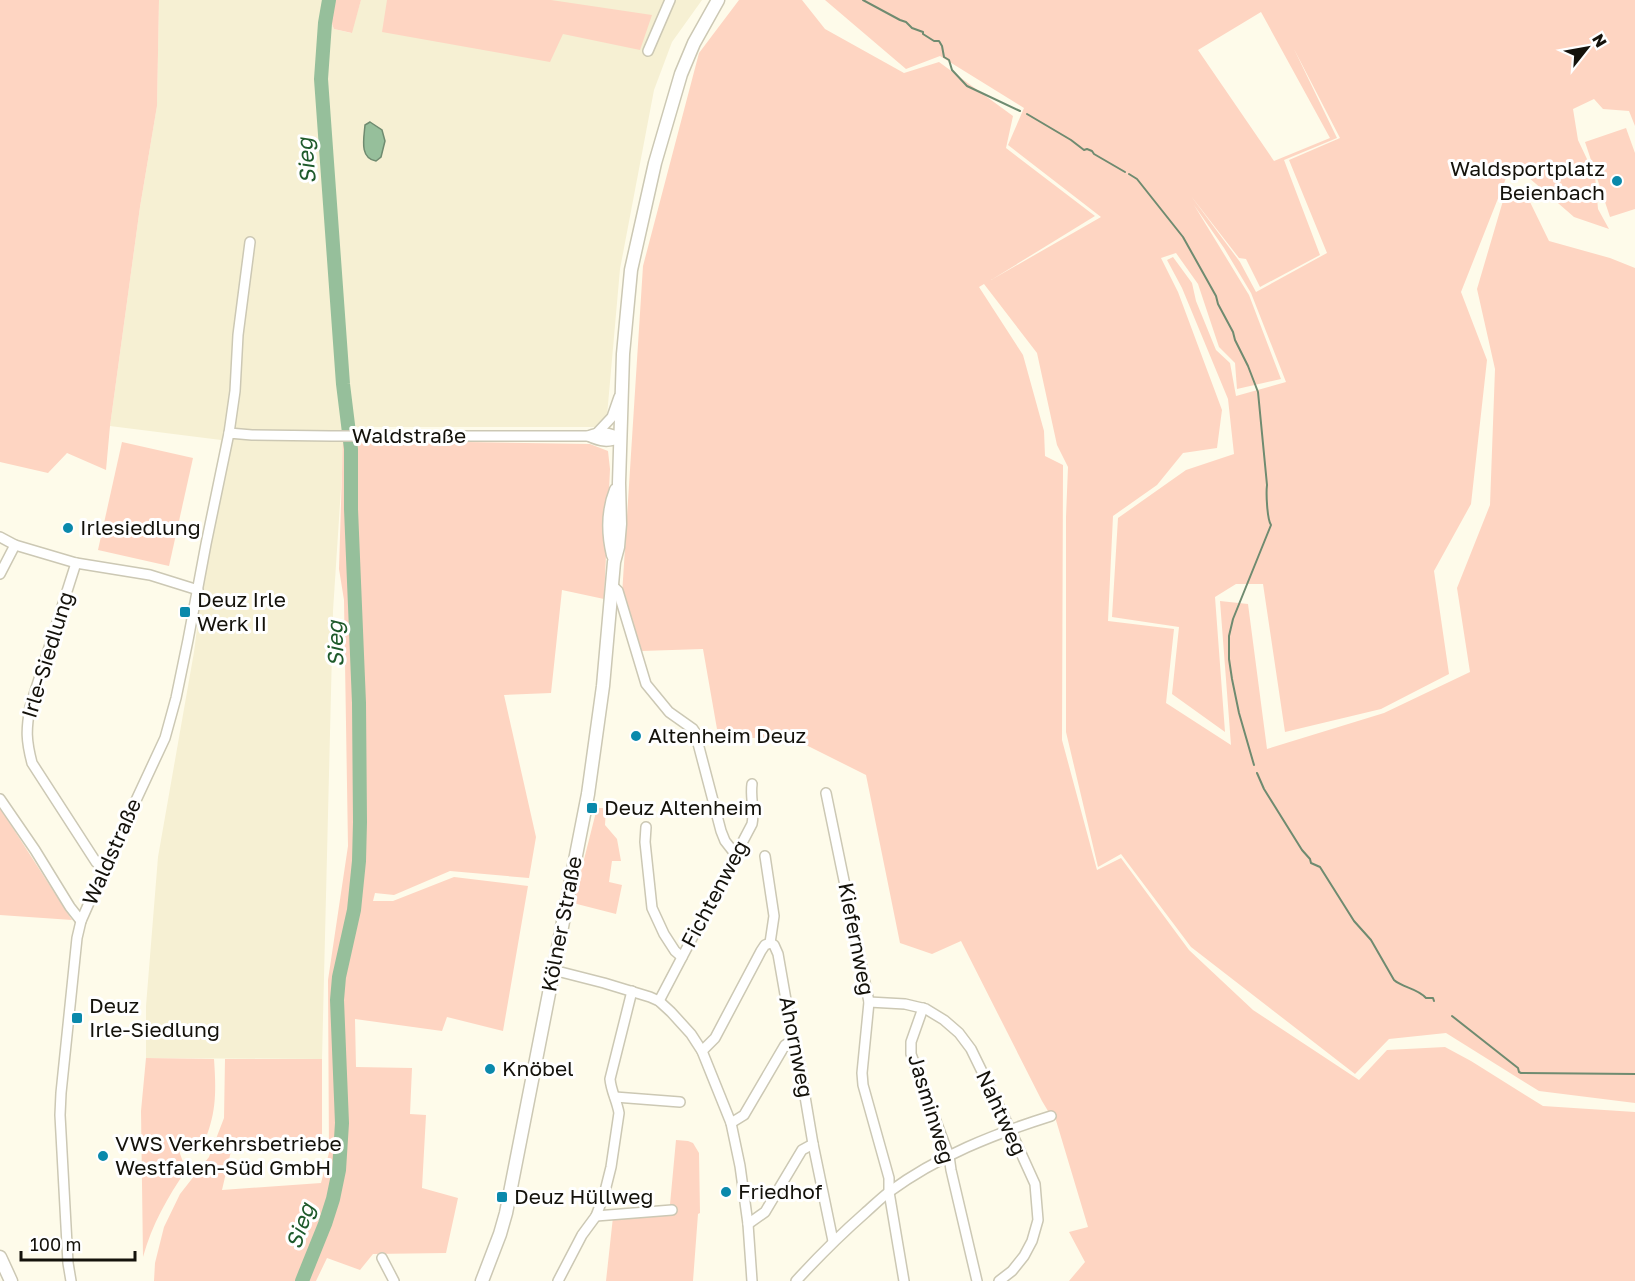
<svg xmlns="http://www.w3.org/2000/svg" width="1635" height="1281" font-family="'Golos Text',sans-serif">
<style>
.built{fill:#f6f0d3}
.green{fill:#fed5c2;fill-rule:evenodd}
.water{fill:#96bf9b;stroke:#6f8b70;stroke-width:1.5}
.lines{fill:none;stroke-linecap:round;stroke-linejoin:round}
.stream{stroke:#6f8b70;stroke-width:2}
.river{stroke:#96bf9b;stroke-width:14}
.minor-casing{stroke:#ccc8b4;stroke-width:12}
.major-casing{stroke:#ccc8b4;stroke-width:15}
.minor{stroke:#fff;stroke-width:9}
.major{stroke:#fff;stroke-width:12}
.poi-dot{fill:#0a89ab;stroke:#fff;stroke-width:2}
.labels{text-anchor:middle;stroke-width:6;stroke-linejoin:round;paint-order:stroke}
.poi-label{font-size:21px;fill:#14120b;stroke:#fff;text-anchor:start}
.street-label{font-size:21px;fill:#14120b;stroke:#fff}
.water-label{font-size:22px;font-style:italic;fill:#1e5a2b;stroke:#fff}
</style>
<rect width="100%" height="100%" fill="#fefbea"/>
<path class="built" d="M159 0H322L334 29 351 33 361 0H702L672 42 654 90 620 269 606 427H345L333 611 322 1059 146 1058V1006L158 857 194 652 221 440 110 426 140 207 157 106Z"/>
<g class="green">
<path d="M0 0H159L157 106 140 207 110 426 106 470 67 453 48 473 0 462Z"/>
<path d="M322 0H361L352 33 334 29Z"/>
<path d="M387 0H551L652 15 640 50 563 34 550 62 382 32Z"/>
<path d="M739 0H802L825 29 904 73 939 62 1013 116 1006 148 1095 216 991 280 1101 217 1008 145 1024 108 940 56 906 69 825 0H1635V126L1629 111 1603 109 1594 99 1573 109 1578 140 1595 176 1598 209 1609 229 1574 217 1512 163 1461 292 1487 360 1471 504 1434 571 1449 674 1381 709 1285 732 1263 584H1236L1215 597 1225 732 1172 694 1179 627 1112 617 1118 518 1186 470 1234 454 1228 399 1182 288 1167 260 1173 257 1192 283 1196 301 1216 350 1230 363 1236 396 1286 382 1251 293 1224 248 1194 205 1249 295 1281 379 1237 389 1235 363 1219 347 1198 284 1176 253 1161 258 1178 292 1222 410 1217 448 1183 453 1157 485 1113 516 1108 621 1174 629 1166 703 1231 745 1220 601 1248 604 1267 749 1384 713 1470 672 1457 588 1490 505 1495 369 1477 289 1505 194 1530 202 1549 241 1610 258 1635 268V1103L1539 1091 1446 1033 1389 1039 1355 1074 1191 947 1121 854 1098 867 1066 732V517L1068 467 1057 445 1037 353 984 284 979 287 1023 355 1044 431 1045 456 1063 465 1062 740 1097 870 1121 858 1189 950 1253 1010 1359 1080 1387 1050 1445 1047 1471 1061 1543 1106 1635 1112V1281H1069L1085 1262 1069 1232 1088 1227 1055 1117 1048 1111 1042 1101 961 941 932 954 900 943 866 775 790 737 751 738 717 729 703 649 641 651 622 595 643 266 699 53ZM1261 12 1330 138 1274 161 1198 50ZM1294 49 1340 138 1289 160 1327 253 1256 292 1240 262 1191 196 1239 258 1246 259 1260 287 1320 255 1284 160 1337 138Z"/>
<path d="M1626 128 1635 153V209L1610 217 1585 142Z"/>
<path d="M343 440 590 444 608 451 610 469 604 599 562 590 551 693 504 695 536 837 529 878 450 871 394 895 375 893 373 901H393L454 877 528 886 503 1031 447 1017 442 1031 355 1019 356 1067 412 1068 410 1114 426 1115 422 1188 458 1198 446 1253 373 1254 360 1270 327 1258 316 1281H154L155 1263 164 1227 180 1194 209 1157 224 1118 225 1059H322V1140L234 1138 222 1190 321 1183 329 1153 328 980 348 846 344 600 339 569Z"/>
<path d="M122 442 193 458 169 566 98 550Z"/>
<path d="M0 808 72 920 0 915Z"/>
<path d="M597 808H606L605 825 617 839 621 861H612L609 882 622 885 616 914 573 903Z"/>
<path d="M146 1058 214 1059C216 1089 217 1111 205 1140L179 1151 186 1170C168 1197 152 1224 143 1257L141 1111Z"/>
<path d="M676 1140 688 1141 693 1143 699 1153 700 1213 698 1214 693 1281H606L613 1217 669 1215Z"/>
</g>
<path class="water" d="M370 122 382 130 385 141 381 157 376 161C359 158 364 138 365 125Z"/>
<g class="lines">
<g class="stream">
<path d="M863 0 900 20 906 22 912 28 923 32V34L934 41H939L942 46 944 57 949 60 952 70 967 86 1020 111"/>
<path d="M1027 114 1071 140 1084 150 1087 149 1092 151 1094 154 1125 172"/>
<path d="M1129 174 1137 179 1183 237 1216 296 1218 304 1233 332 1235 340 1248 366 1258 392 1267 485C1266 493 1267 519 1271 525L1233 619 1229 636V659L1232 679 1239 713 1254 765"/>
<path d="M1257 773 1264 789 1302 850 1310 859 1311 863 1320 867 1354 921 1371 940 1394 980C1403 988 1417 988 1426 998H1433L1434 1001"/>
<path d="M1452 1016 1518 1068 1519 1072 1521 1073 1635 1074"/>
</g>
<path class="river" d="M302 1281 325 1224 333 1199 339 1170 342 1123 337 1000 339 977 354 910 359 861 360 822 359 703 351 509V449L343 384 321 79 325 23 329 0"/>
<g class="minor-casing">
<g id="minor">
<path d="M648 51 670 0"/>
<path d="M229 433 235 391 238 335 250 242"/>
<path d="M597 433 612 417 619 397"/>
<path d="M588 436C601 442 608 443 621 438"/>
<path d="M0 537 15 545 76 563 150 575 198 590"/>
<path d="M76 563 30 707C26 730 26 740 32 763L96 862 104 869"/>
<path d="M0 574 15 545"/>
<path d="M612 585 618 591 646 684 669 712 693 729 695 732 721 831 725 841 736 855"/>
<path d="M826 793 869 1002 862 1073 863 1085 889 1178V1192L904 1281"/>
<path d="M0 799 35 850 70 907 81 921"/>
<path d="M646 827 645 842 652 908 664 934 675 951 682 957"/>
<path d="M765 856 774 916 770 943 774 945 778 954 793 1040 798 1055 813 1144 833 1241"/>
<path d="M553 970 604 983 650 997 659 1001 671 1012 691 1034 702 1051 731 1123 740 1166 748 1224 752 1281"/>
<path d="M659 1001 752 824C755 810 750 798 752 784"/>
<path d="M869 1002 905 1004 926 1009 944 1020 959 1033 971 1049 1010 1129 1035 1184 1038 1220 1032 1241 1024 1256 1012 1271 999 1281"/>
<path d="M923 1008 911 1042V1054L949 1156 951 1170 977 1281"/>
<path d="M702 1051 715 1038 761 951 765 945 770 943"/>
<path d="M615 1097 680 1102"/>
<path d="M731 1123 744 1115 785 1045 793 1040"/>
<path d="M596 1216 672 1210"/>
<path d="M748 1224 765 1212 802 1150 813 1144"/>
<path d="M382 1258 394 1281"/>
<path d="M71 1281 68 1263 60 1115 61 1093 77 938 81 921 104 869 165 738 176 698 188 640 206 544 229 433 252 435 331 436H588C601 431 609 432 621 438"/>
<path d="M558 1281 582 1235 596 1216 604 1195 611 1167 619 1113C617 1101 611 1091 610 1079L632 991"/>
<path d="M796 1281C818 1257 840 1235 865 1213 873 1206 881 1198 889 1192 938 1156 994 1134 1051 1116"/>
</g>
</g>
<g class="major-casing">
<g id="major">
<path d="M613 555C608 534 608 510 616 490"/>
<path d="M0 1257 11 1281"/>
<path d="M482 1281 500 1234 506 1213 588 794 603 686 614 562 618 547 620 524 619 483 623 354 631 270 655 163 681 74 694 43 718 0"/>
</g>
</g>
<use href="#minor" class="minor"/>
<use href="#major" class="major"/>
</g>
<g class="poi-dot">
<circle cx="1617" cy="181" r="6"/>
<circle cx="68" cy="528" r="6"/>
<rect x="179" y="606" width="12" height="12" rx="3"/>
<circle cx="636" cy="736" r="6"/>
<rect x="586" y="802" width="12" height="12" rx="3"/>
<rect x="71" y="1012" width="12" height="12" rx="3"/>
<circle cx="490" cy="1069" r="6"/>
<circle cx="103" cy="1156" r="6"/>
<circle cx="726" cy="1192" r="6"/>
<rect x="496" y="1191" width="12" height="12" rx="3"/>
</g>
<g class="labels">
<g class="poi-label">
<text x="1605" y="176" text-anchor="end">Waldsportplatz<tspan x="1605" dy="24">Beienbach</tspan></text>
<text x="80" y="535">Irlesiedlung</text>
<text x="197" y="607">Deuz Irle<tspan x="197" dy="24">Werk II</tspan></text>
<text x="648" y="743">Altenheim Deuz</text>
<text x="604" y="815">Deuz Altenheim</text>
<text x="89" y="1013">Deuz<tspan x="89" dy="24">Irle-Siedlung</tspan></text>
<text x="502" y="1076">Knöbel</text>
<text x="115" y="1151">VWS Verkehrsbetriebe<tspan x="115" dy="24">Westfalen-Süd GmbH</tspan></text>
<text x="738" y="1199">Friedhof</text>
<text x="514" y="1204">Deuz Hüllweg</text>
</g>
<g class="street-label">
<text x="409" y="443">Waldstraße</text>
<text transform="translate(48 655) rotate(-73)" y="7">Irle-Siedlung</text>
<text transform="translate(112 852) rotate(-66)" y="7">Waldstraße</text>
<text transform="translate(715 894) rotate(-62)" y="7">Fichtenweg</text>
<text transform="translate(562 924) rotate(-79)" y="7">Kölner Straße</text>
<text transform="translate(856 939) rotate(79)" y="7">Kiefernweg</text>
<text transform="translate(796 1047) rotate(79)" y="7">Ahornweg</text>
<text transform="translate(931 1109) rotate(73)" y="7">Jasminweg</text>
<text transform="translate(1001 1113) rotate(65)" y="7">Nahtweg</text>
</g>
<g class="water-label">
<text transform="translate(306 161) rotate(-95)" y="8">Sieg</text>
<text transform="translate(335 644) rotate(-91)" y="8">Sieg</text>
<text transform="translate(300 1226) rotate(-71)" y="8">Sieg</text>
</g>
</g>
<g transform="translate(1587 48) rotate(59)" stroke="#ffffff" stroke-width="4.5" paint-order="stroke">
<path d="M0-4.5L10 22L0 15L-10 22Z" fill="#14120b"/>
<text y="-9" font-size="16" font-weight="bold" text-anchor="middle" fill="#14120b">N</text>
</g>
<path d="M21 1251v9h114v-9" fill="none" stroke="#14120b" stroke-width="3"/>
<text x="30" y="1251" font-size="18" fill="#14120b" stroke="#ffffff" stroke-width="4.5" paint-order="stroke">100 m</text>
</svg>
